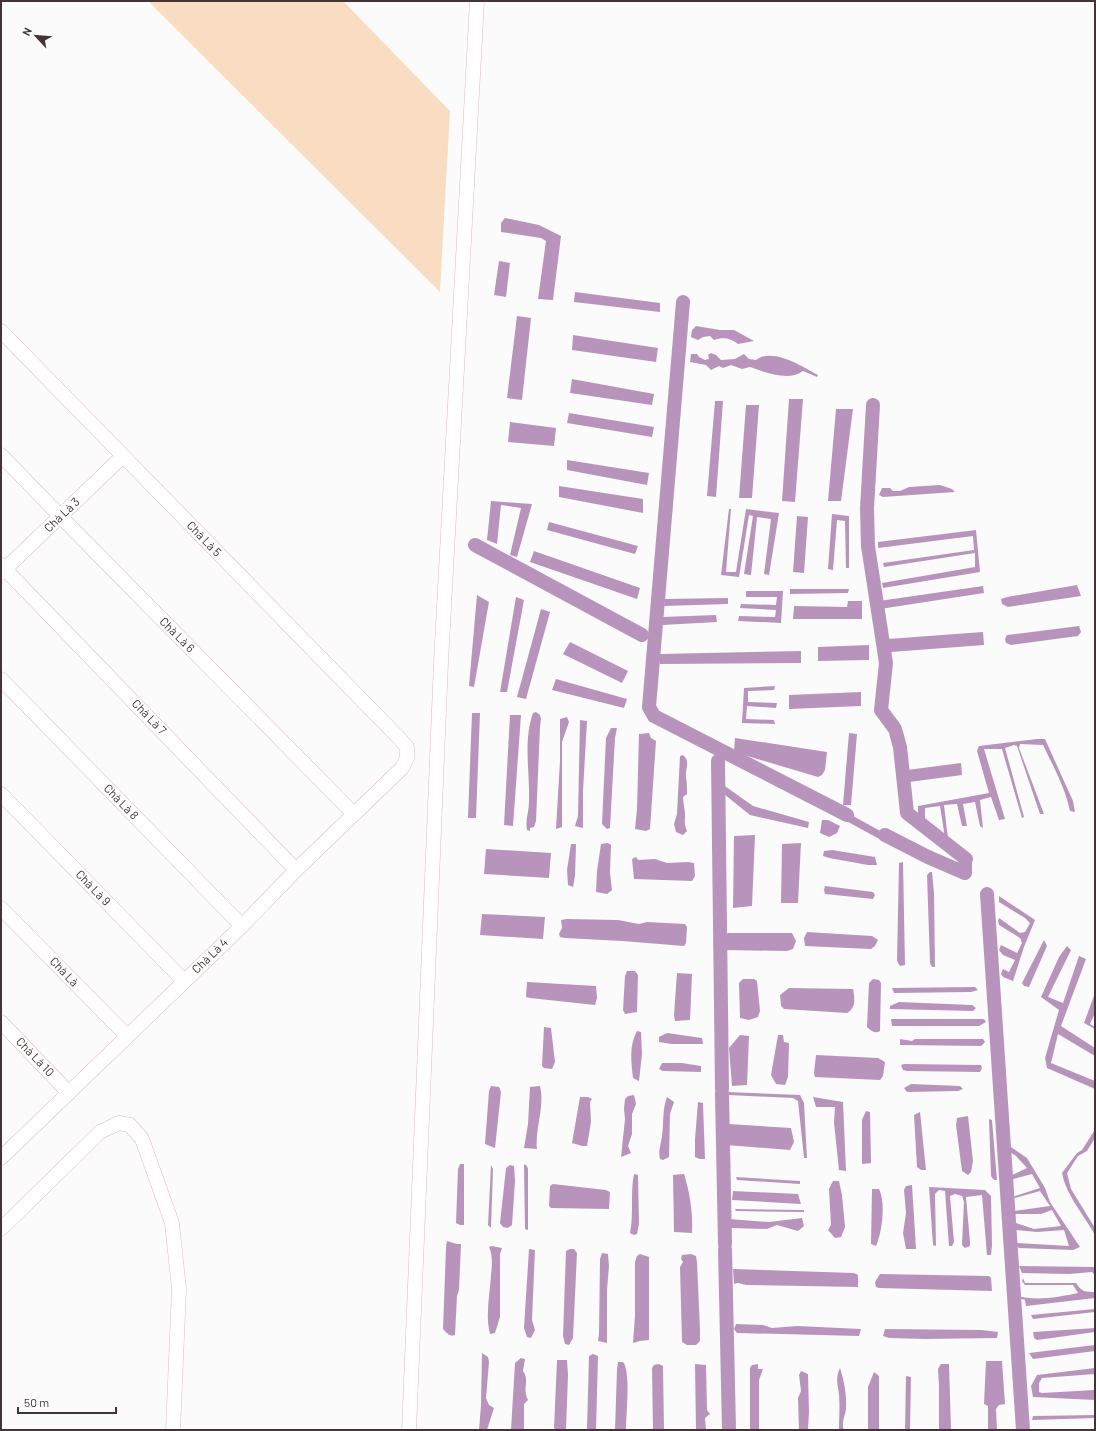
<svg xmlns="http://www.w3.org/2000/svg" width="1096" height="1431" font-family="Barlow,sans-serif">
<style>
.green{fill:#f9ddc3}
.water{fill:#b894bc}
.lines{fill:none;stroke-linecap:round;stroke-linejoin:round}
.canal{stroke:#b894bc;stroke-width:14}
.street-casing{stroke:#e3babd;stroke-width:15}
.street{stroke:#fff;stroke-width:14}
.labels{text-anchor:middle;stroke-width:3;stroke-linejoin:round;paint-order:stroke}
.street-label{font-size:12px;fill:#443435;stroke:#fff}
</style>
<rect width="100%" height="100%" fill="#fbfbfb"/>
<path class="green" d="M148 1H343L450 111 440 292Z"/>
<g class="water">
<path d="M505 218 539 225 561 236 553 300 538 299 546 241 541 238 501 232V223Z"/>
<path d="M499 261 510 263 506 297 494 295Z"/>
<path d="M575 292 660 303V312L574 302Z"/>
<path d="M517 316 531 318 522 400 507 398Z"/>
<path d="M696 326 720 330H734L754 341 738 344C731 338 723 337 714 340L710 336 703 337 698 340 691 337 692 330Z"/>
<path d="M573 335 658 348 656 362 572 350Z"/>
<path d="M711 353 716 355 721 360 735 359 744 354 749 359 756 360C773 347 803 367 818 375L817 377 803 371C789 382 764 372 750 367L742 369 731 365 723 368 719 366 711 370 706 365 690 362 691 354H697L699 357 705 360 709 359 708 355Z"/>
<path d="M572 379 654 394 652 405 570 393Z"/>
<path d="M789 399H803L795 502 782 501Z"/>
<path d="M715 401H723L716 497 707 496Z"/>
<path d="M746 405H759L752 498H739Z"/>
<path d="M836 409H853L841 501H828Z"/>
<path d="M569 413 654 427 652 437 567 423Z"/>
<path d="M510 422 556 428 554 446 508 442Z"/>
<path d="M567 460 649 473 647 485 567 470Z"/>
<path d="M940 485 952 489 955 492 883 497 879 495 882 488H890L893 491H900L909 487Z"/>
<path d="M559 486 643 499V513L559 497Z"/>
<path d="M491 501 532 504 517 557 510 555 521 508 501 505 497 544 487 540Z"/>
<path d="M729 509H731L726 572H736L746 509 779 513 769 575 764 574 771 519 757 517 751 575 744 574 753 516 749 515 739 577 721 575Z"/>
<path d="M832 514 849 516V568H846L845 521 837 520 833 570 828 569Z"/>
<path d="M797 516 808 517 804 573 793 572Z"/>
<path d="M549 522 638 546 635 554 547 530Z"/>
<path d="M976 530 980 572 883 588 882 583 975 567V553L884 567 883 563 974 550 973 536 878 548V542Z"/>
<path d="M534 551 640 588 637 599 530 562Z"/>
<path d="M1077 585 1081 596 1008 607 1002 604 1001 599 1007 597Z"/>
<path d="M983 586 984 593 880 609 879 601Z"/>
<path d="M790 589H849L848 593 790 594Z"/>
<path d="M746 591H783L781 623 738 621 739 616 775 617 776 610 740 608 741 604 776 605 777 597H746Z"/>
<path d="M477 595 489 602 474 687 469 686Z"/>
<path d="M516 597 524 600 507 692H500Z"/>
<path d="M728 598V604L664 606 665 599Z"/>
<path d="M848 601H862V619H793L794 606 847 607Z"/>
<path d="M541 609 550 612 526 699 517 697Z"/>
<path d="M716 615 717 622 663 625 662 617Z"/>
<path d="M1079 626 1081 632 1078 636 1011 645 1006 643 1005 639 1007 635Z"/>
<path d="M983 632 984 645 891 652 888 639Z"/>
<path d="M570 642 628 671 622 683 563 654Z"/>
<path d="M869 645V660L818 661V647Z"/>
<path d="M801 651V663L660 664V654Z"/>
<path d="M556 679 627 699 624 708 552 690Z"/>
<path d="M775 686 774 690 748 691V702L777 703 776 708 747 706 746 719 774 720 775 724 742 723 744 688Z"/>
<path d="M861 692V706L789 709V695Z"/>
<path d="M536 712 540 715 541 719 540 727 536 821 534 827 530 828V831L527 830C525 820 529 812 529 802 530 773 523 741 533 713Z"/>
<path d="M472 713H480L476 818H468Z"/>
<path d="M510 715H521L513 826 504 825Z"/>
<path d="M567 717 569 722 562 742V827L556 829 560 761V719Z"/>
<path d="M580 720 587 721 583 791V828L575 826 578 816Z"/>
<path d="M611 728H617L615 738 610 828 607 829 602 824 606 738Z"/>
<path d="M649 733 651 738 656 741 650 829 646 831 635 829 637 809 639 734Z"/>
<path d="M849 733 857 734 851 805H843Z"/>
<path d="M735 738 827 752 825 770 822 775 818 777 734 752Z"/>
<path d="M1037 739H1045L1073 801 1075 812 1070 811C1065 787 1053 766 1043 745L1020 744 1019 748 1044 814H1040L1017 746 1014 745 1005 748 1024 817 1022 818 1002 749H984L1005 819 999 820 991 797 980 800 983 828 980 826 975 802 963 804 967 826H962L957 804 944 805 948 839 945 838 940 806 925 808V822L918 817V806L989 793 977 751 979 746Z"/>
<path d="M683 755C691 762 685 768 686 777 687 783 687 788 687 794L683 797C683 803 685 809 685 815 685 822 684 824 687 831L683 835 676 832 674 824 677 814 680 756Z"/>
<path d="M961 763 962 775 909 782 907 770Z"/>
<path d="M722 784 753 806 809 822 808 828 750 815 719 790Z"/>
<path d="M830 806H835L902 843 898 849 837 816 829 810Z"/>
<path d="M822 820H828L840 826 837 833 829 837 820 833Z"/>
<path d="M755 835 752 906 733 908 734 836Z"/>
<path d="M608 843 611 845 610 873 612 890 607 894 596 892 597 871 601 844Z"/>
<path d="M801 843 798 903H781L782 844Z"/>
<path d="M571 844H576L575 876 573 887 568 885 567 870Z"/>
<path d="M486 849 551 853 549 878 484 874Z"/>
<path d="M832 850 875 857 877 865H868L829 858 823 856 824 851Z"/>
<path d="M636 857 638 860 655 859 667 863 688 862 694 863 695 876 692 881 634 879 632 859Z"/>
<path d="M903 862 905 965 900 966 897 961 899 863Z"/>
<path d="M930 872H932L934 893 935 967H932L930 963 927 875Z"/>
<path d="M825 886 873 892 875 895 873 899 825 894 824 890Z"/>
<path d="M999 896 1035 920 1024 947 1013 981 1003 977 1001 974 1003 969 1009 972 1015 960 1003 955 999 950 1001 945 1017 953 1022 943 1020 938 999 925 998 921 999 918 1020 933 1025 932 1030 923 1025 918 999 902Z"/>
<path d="M482 914 545 917 543 939 480 935Z"/>
<path d="M567 919 618 920 639 924 647 922 685 924 687 927 686 943 684 946 622 941 565 938 560 937 559 934 562 928 561 920Z"/>
<path d="M807 932 872 936 878 940 875 946 871 949 805 946 804 938Z"/>
<path d="M728 933H792L796 941 793 949 787 951 724 950 722 946 723 938Z"/>
<path d="M1044 940 1047 946 1029 987 1024 986 1022 983Z"/>
<path d="M1067 946 1071 950 1048 997 1063 1003 1079 956 1086 959 1061 1026 1095 1048V1056L1058 1034 1051 1063 1095 1081V1089L1047 1068 1045 1058 1059 1010 1041 997 1059 957Z"/>
<path d="M627 971H635L638 975 637 1012 625 1014 623 1010 625 976Z"/>
<path d="M677 973 692 974 690 1020 675 1021 674 1015Z"/>
<path d="M743 979H754L757 981 760 1011 758 1017 749 1020 740 1018 739 983Z"/>
<path d="M873 979 879 980 881 983 880 1031C875 1034 871 1031 867 1027L869 983Z"/>
<path d="M527 982 596 986 597 998 595 1005 530 998 526 997Z"/>
<path d="M975 987 978 990 971 992 894 993 892 988Z"/>
<path d="M789 988 853 989C855 999 856 1008 847 1013L784 1009 781 1006 780 995Z"/>
<path d="M1095 993V1013L1090 1024 1095 1027V1029L1084 1023Z"/>
<path d="M899 1002 972 1005 976 1008 973 1011 890 1009V1006Z"/>
<path d="M891 1019H984L986 1022 979 1026H892Z"/>
<path d="M544 1027 551 1028 555 1062 552 1069 544 1068 542 1066Z"/>
<path d="M637 1031 641 1032 642 1054 639 1081 633 1078C631 1062 629 1045 637 1031Z"/>
<path d="M667 1033 702 1038 703 1044H671L659 1042V1037Z"/>
<path d="M740 1035 749 1036 747 1085 732 1086 729 1048Z"/>
<path d="M778 1035H783L784 1042 789 1043 788 1077 785 1085 776 1084 771 1075Z"/>
<path d="M900 1039 912 1041 915 1039H983L985 1042 981 1046 900 1045Z"/>
<path d="M816 1055 878 1058 885 1062 883 1076 880 1080 815 1077 814 1073Z"/>
<path d="M662 1063H682L701 1066V1072L663 1071 659 1069Z"/>
<path d="M904 1064 981 1065 982 1068 980 1072 907 1071 903 1070 901 1065Z"/>
<path d="M911 1084 960 1086 963 1089 958 1091 907 1092 904 1088Z"/>
<path d="M491 1086 499 1087 501 1092 495 1148 485 1144 489 1091Z"/>
<path d="M540 1086C545 1107 535 1128 537 1149L524 1148 528 1124 530 1087Z"/>
<path d="M726 1092 800 1095 804 1103 807 1158H804L798 1101 793 1098 729 1095Z"/>
<path d="M634 1095 636 1104 632 1114V1134L628 1146 631 1153 621 1157 625 1119 624 1109 625 1099 628 1096Z"/>
<path d="M580 1097H588L592 1099 590 1102 591 1122 587 1146H582L572 1143Z"/>
<path d="M667 1097 674 1102 670 1114 669 1157 663 1160 660 1159C658 1151 661 1144 662 1136 664 1123 662 1110 667 1097Z"/>
<path d="M813 1097 843 1102 846 1171 839 1170 834 1123 835 1107H816Z"/>
<path d="M698 1102 703 1103 705 1159H700L695 1157V1139Z"/>
<path d="M866 1111 870 1112 871 1163 862 1164V1120Z"/>
<path d="M920 1112 926 1170H921L917 1167 914 1115Z"/>
<path d="M968 1116 973 1161 971 1172 968 1175 962 1171 956 1125 957 1118Z"/>
<path d="M989 1119 992 1120 997 1180H994L991 1176Z"/>
<path d="M729 1124 791 1128 794 1142 790 1150 726 1145 725 1132Z"/>
<path d="M1094 1131H1095V1138L1087 1151 1078 1156 1067 1173 1071 1189 1095 1228V1235C1084 1215 1066 1195 1062 1173L1077 1153 1082 1150Z"/>
<path d="M1008 1145 1027 1158 1045 1188 1050 1202 1080 1247 1073 1250 1019 1248 1016 1245 1017 1243 1069 1246 1064 1230 1037 1232 1015 1230 1016 1223 1034 1229 1061 1226 1052 1210 1041 1214H1014V1211L1050 1206 1040 1191 1015 1198 1012 1197 1040 1188 1032 1174 1010 1180V1176L1027 1168 1016 1156 1010 1152Z"/>
<path d="M460 1164H464V1225H460L456 1223 458 1169Z"/>
<path d="M524 1164 527 1166 528 1169V1230L525 1229Z"/>
<path d="M491 1165 493 1169 491 1228 488 1225Z"/>
<path d="M510 1165 514 1166 515 1181 512 1225 508 1228 503 1227 500 1223 506 1168Z"/>
<path d="M634 1174 638 1175 639 1224 637 1234 634 1235 630 1233C634 1213 630 1193 634 1174Z"/>
<path d="M684 1174C690 1193 693 1213 692 1233L674 1232 673 1175Z"/>
<path d="M736 1177 800 1181V1184L737 1180Z"/>
<path d="M833 1181H839L842 1195 845 1227 841 1237 835 1238 828 1230 831 1225 829 1189Z"/>
<path d="M553 1184 606 1190 610 1192 609 1209 551 1208 549 1206 550 1186Z"/>
<path d="M912 1185 916 1249H906L903 1233 906 1213 904 1190 906 1186Z"/>
<path d="M929 1187 985 1190 991 1196 992 1245 991 1255H987L982 1195 966 1197 970 1242V1246L965 1248 962 1245 964 1202 962 1196 955 1194 950 1196 954 1242 952 1246H949L945 1191 939 1190 935 1194 936 1246 933 1245Z"/>
<path d="M872 1189H879C886 1203 882 1232 876 1246L871 1244Z"/>
<path d="M733 1191 798 1194 801 1204 732 1200Z"/>
<path d="M735 1209 804 1210V1212L736 1211Z"/>
<path d="M802 1218 804 1226 798 1231 777 1225 767 1229 731 1228 729 1219 769 1222Z"/>
<path d="M447 1241 457 1244H461L459 1290 457 1296 455 1335C449 1337 447 1333 443 1329L446 1247Z"/>
<path d="M492 1246 502 1248 500 1254V1317L495 1333 490 1334C485 1315 490 1294 491 1275 492 1266 493 1255 489 1247Z"/>
<path d="M529 1249 535 1250 532 1320 535 1330 531 1338 527 1337 524 1328Z"/>
<path d="M570 1249H574L577 1253 573 1338 569 1345 565 1344 563 1336 566 1251Z"/>
<path d="M602 1253 608 1254 609 1266 607 1290V1343L598 1341 599 1334 600 1259Z"/>
<path d="M640 1254 649 1257V1340L640 1341 633 1343 635 1316V1262L637 1256Z"/>
<path d="M691 1254 696 1256 697 1262 700 1330V1341L696 1345H687L682 1342 680 1267 683 1262 681 1259 682 1255Z"/>
<path d="M1019 1266 1095 1267V1275L1092 1272 1069 1274 1022 1273Z"/>
<path d="M733 1269 854 1273 858 1275V1287L746 1285 738 1283 734 1284Z"/>
<path d="M880 1274 989 1276 991 1278 992 1291 879 1288 876 1287 875 1282Z"/>
<path d="M1023 1278 1025 1283H1076C1082 1292 1085 1292 1095 1292V1298L1026 1306 1025 1300 1015 1297V1295C1034 1302 1059 1297 1078 1293L1073 1285H1025L1022 1281Z"/>
<path d="M1095 1309V1312L1033 1319 1031 1315Z"/>
<path d="M736 1324 763 1325 772 1328 797 1326 861 1329 859 1336 737 1333 734 1329Z"/>
<path d="M1095 1328V1332L1037 1340 1034 1338 1033 1332Z"/>
<path d="M885 1329 982 1330 998 1332 997 1338 925 1339 889 1338 883 1336Z"/>
<path d="M1095 1345V1351L1033 1359 1029 1353Z"/>
<path d="M482 1353 488 1357 489 1362 486 1398 489 1405 494 1408 487 1430H479L481 1405Z"/>
<path d="M593 1354 598 1356 596 1430H587L589 1356Z"/>
<path d="M521 1358 525 1359 523 1371C530 1381 522 1387 528 1400L524 1404V1430H511L515 1363Z"/>
<path d="M557 1360H567L568 1375 566 1430H556L554 1428Z"/>
<path d="M986 1361H1002L1005 1404 999 1405 996 1409 997 1430H988V1406L984 1404Z"/>
<path d="M618 1362H623C631 1371 626 1416 626 1430H615L617 1369Z"/>
<path d="M659 1364 663 1366 664 1430H653L652 1368 654 1365Z"/>
<path d="M695 1364 706 1365 707 1410 710 1414 705 1418 706 1430H696Z"/>
<path d="M758 1364V1369H763L759 1380V1430H750V1368L752 1365Z"/>
<path d="M941 1364H949L951 1430H939V1386L938 1369Z"/>
<path d="M840 1368C844 1380 847 1396 846 1409 845 1416 841 1423 844 1430H839C839 1419 840 1406 839 1395 838 1385 835 1378 840 1368Z"/>
<path d="M1095 1368V1374L1042 1378 1039 1383V1392L1042 1393 1095 1390V1400L1033 1397 1031 1386 1037 1375Z"/>
<path d="M801 1371 808 1374 809 1412 808 1430H799L798 1398 801 1391 799 1375Z"/>
<path d="M874 1372 879 1376V1430H868V1387Z"/>
<path d="M906 1376 911 1377 910 1430H905Z"/>
<path d="M1095 1415V1418L1032 1420 1033 1416Z"/>
</g>
<g class="lines">
<g class="canal">
<path d="M683 302 649 707 654 716 847 815"/>
<path d="M873 405 867 508 868 546 886 663 881 710 895 729 900 747 907 813 966 859"/>
<path d="M475 545 642 635"/>
<path d="M718 761 722 1089"/>
<path d="M885 835 928 857 965 873V863"/>
<path d="M987 894 1023 1430"/>
<path d="M722 1094 725 1244"/>
<path d="M725 1249 729 1430"/>
</g>
<g class="street-casing">
<g id="street">
<path d="M1 331 398 737 407 747V758L402 768 296 870 242 926 1 1158"/>
<path d="M1 455 60 516 354 814"/>
<path d="M1 565 296 870"/>
<path d="M1 573 122 457"/>
<path d="M1 679 242 926"/>
<path d="M1 794 184 981"/>
<path d="M1 908 127 1036"/>
<path d="M1 1022 69 1093"/>
<path d="M1 1229 100 1132 119 1123 130 1125 142 1139 172 1223 179 1289 173 1430"/>
<path d="M409 1430 441 662 477 1"/>
</g>
</g>
<use href="#street" class="street"/>
</g>
<g class="labels">
<g class="street-label">
<text transform="translate(62 515) rotate(-44)" y="4">Chà Là 3</text>
<text transform="translate(204 539) rotate(46)" y="4">Chà Là 5</text>
<text transform="translate(177 635) rotate(45)" y="4">Chà Là 6</text>
<text transform="translate(149 717) rotate(46)" y="4">Chà Là 7</text>
<text transform="translate(121 802) rotate(46)" y="4">Chà Là 8</text>
<text transform="translate(93 888) rotate(46)" y="4">Chà Là 9</text>
<text transform="translate(210 956) rotate(-44)" y="4">Chà Là 4</text>
<text transform="translate(64 972) rotate(46)" y="4">Chà Là</text>
<text transform="translate(35 1057) rotate(46)" y="4">Chà Là 10</text>
</g>
</g>
<rect width="1096" height="1431" fill="none" stroke="#443435" stroke-width="4"/>
<g transform="translate(36 36) rotate(296)" stroke="#ffffff" stroke-width="3" paint-order="stroke">
<path d="M0-3L7 15L0 10L-7 15Z" fill="#443435"/>
<text y="-6" font-size="11" font-weight="bold" text-anchor="middle" fill="#443435">N</text>
</g>
<path d="M18 1407v6h98v-6" fill="none" stroke="#443435" stroke-width="2"/>
<text x="24" y="1407" font-size="12" fill="#443435" stroke="#ffffff" stroke-width="3" paint-order="stroke">50 m</text>
</svg>
